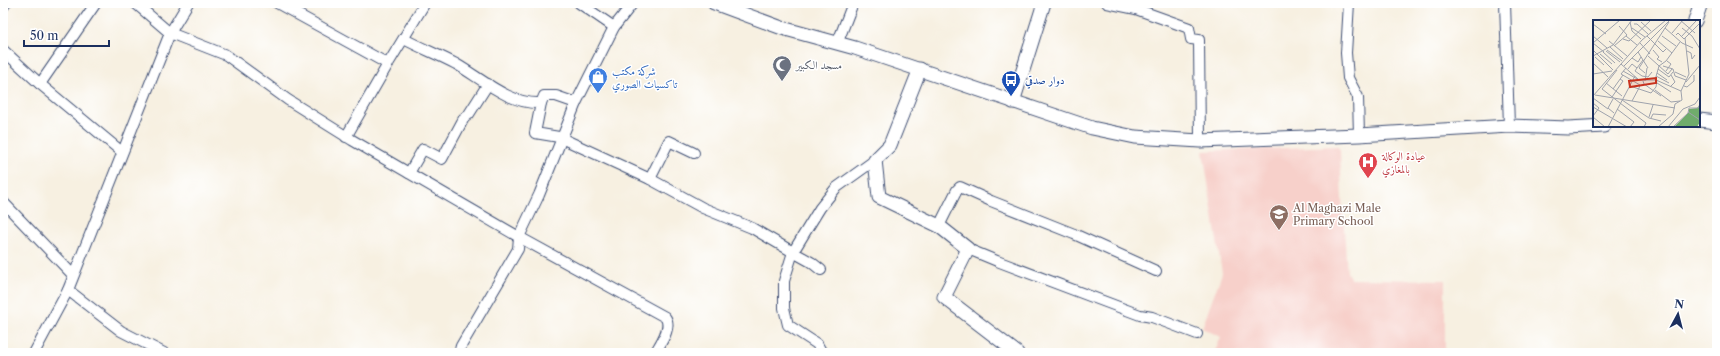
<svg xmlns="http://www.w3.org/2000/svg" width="1720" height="356" font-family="'Libre Caslon Text',Amiri,serif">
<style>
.built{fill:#f7d0ca}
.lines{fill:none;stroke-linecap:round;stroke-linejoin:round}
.minor-casing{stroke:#3c4c72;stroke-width:12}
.tertiary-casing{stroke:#3c4c72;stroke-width:15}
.minor{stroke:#fff;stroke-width:10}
.tertiary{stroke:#fff;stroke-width:13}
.labels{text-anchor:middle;stroke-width:3;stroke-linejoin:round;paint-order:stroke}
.worship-label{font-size:11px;fill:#5b616d;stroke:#fff;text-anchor:start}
.shop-label{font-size:11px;fill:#366cbe;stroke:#fff;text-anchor:start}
.transit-label{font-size:11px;fill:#164399;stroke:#fff;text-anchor:start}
.health-label{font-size:11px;fill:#be3a42;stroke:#fff;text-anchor:start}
.education-label{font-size:11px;fill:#785e54;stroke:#fff;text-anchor:start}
.inset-road{fill:none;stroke:#9fa3ad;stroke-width:1}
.view{fill:#c8321e;fill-opacity:0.15;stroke:#c8321e;stroke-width:2}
.inset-edge{fill:none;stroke:#1b2f5e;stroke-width:2}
</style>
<rect width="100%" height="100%" fill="#fff"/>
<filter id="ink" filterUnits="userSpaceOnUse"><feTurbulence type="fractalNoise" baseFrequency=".025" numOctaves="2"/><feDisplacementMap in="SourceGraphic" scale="8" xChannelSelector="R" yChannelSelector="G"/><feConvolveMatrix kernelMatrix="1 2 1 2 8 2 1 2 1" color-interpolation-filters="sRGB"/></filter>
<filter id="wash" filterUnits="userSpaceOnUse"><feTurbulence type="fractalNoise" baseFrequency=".012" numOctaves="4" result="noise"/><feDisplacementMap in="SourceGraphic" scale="16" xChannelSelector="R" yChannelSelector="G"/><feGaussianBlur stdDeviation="0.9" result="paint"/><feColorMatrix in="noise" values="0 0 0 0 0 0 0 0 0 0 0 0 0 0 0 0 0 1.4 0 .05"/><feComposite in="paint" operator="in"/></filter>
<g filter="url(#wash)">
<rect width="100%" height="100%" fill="#f7f0e1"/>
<path class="built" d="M1337 146 1340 150 1342 199 1347 273 1351 279 1445 280V353H1214L1221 337 1202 328 1222 273 1203 151Z"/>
</g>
<g filter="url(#ink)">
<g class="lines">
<g class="minor-casing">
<g id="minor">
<path d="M135 3 170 33 226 55 288 100 352 140 519 237 665 317C673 327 660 344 655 353"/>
<path d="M277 3 388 64"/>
<path d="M579 3 614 27"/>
<path d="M1107 3 1136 9 1189 28 1191 39 1199 40 1200 141"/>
<path d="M1349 3 1346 53 1348 78 1358 97 1359 135"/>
<path d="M1505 3 1509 126"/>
<path d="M3 7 6 3"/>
<path d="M404 39C421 48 439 55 456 64 482 79 510 105 541 103L535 133 559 137 650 179 703 208 752 228 793 252 820 208 836 188 875 160"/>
<path d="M837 44 853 3"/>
<path d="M3 50 40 84 122 152"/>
<path d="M40 84 96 3"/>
<path d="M541 103 544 96H556L576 103"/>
<path d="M346 137 388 64 425 3"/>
<path d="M409 173 423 149 442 159 464 118 469 114 488 84"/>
<path d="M650 179 669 141 694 153"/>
<path d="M3 202 73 275"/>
<path d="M939 226 957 190 960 187 991 201 1074 234 1156 271"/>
<path d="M968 249 997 261 1140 315 1152 317 1197 334"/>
<path d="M821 270 811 262 793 252 784 281V308L788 325 817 344 822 353"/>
<path d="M68 290 121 331 164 353"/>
<path d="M34 353 68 290 170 33 188 3"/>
<path d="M459 353 461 346 518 249 519 237 539 195 576 103 614 27 633 3"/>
</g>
</g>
<g class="tertiary-casing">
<g id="tertiary">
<path d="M714 3 782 28 855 48 1092 128 1135 137 1200 141 1359 135 1509 126 1568 128 1604 126"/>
<path d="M1695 21 1701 3"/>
<path d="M920 69 890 145 875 160 879 197 939 226 968 249 944 297 1017 353"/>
<path d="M1013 102 1044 3"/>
<path d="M1699 120 1717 122"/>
</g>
</g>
<use href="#minor" class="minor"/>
<use href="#tertiary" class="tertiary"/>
</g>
</g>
<defs>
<g id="mosque-pin" transform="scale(1)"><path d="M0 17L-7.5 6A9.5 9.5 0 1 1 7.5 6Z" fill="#6b7280" stroke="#fff"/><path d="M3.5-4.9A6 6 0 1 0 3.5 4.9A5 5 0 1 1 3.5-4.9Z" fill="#fff"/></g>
<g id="shop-pin" transform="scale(1)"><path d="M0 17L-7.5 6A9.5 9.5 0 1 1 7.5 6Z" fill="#3f7fe0" stroke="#fff"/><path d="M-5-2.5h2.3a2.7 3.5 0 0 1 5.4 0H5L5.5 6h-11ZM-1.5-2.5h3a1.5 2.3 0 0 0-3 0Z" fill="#fff"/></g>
<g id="bus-pin" transform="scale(1)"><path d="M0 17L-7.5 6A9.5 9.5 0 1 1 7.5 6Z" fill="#1a4fb4" stroke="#fff"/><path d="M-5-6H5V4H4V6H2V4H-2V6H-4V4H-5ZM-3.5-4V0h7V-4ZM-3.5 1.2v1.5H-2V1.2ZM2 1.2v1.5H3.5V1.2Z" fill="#fff"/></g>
<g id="hospital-pin" transform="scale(1)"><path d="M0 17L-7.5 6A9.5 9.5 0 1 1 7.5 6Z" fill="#e0444e" stroke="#fff"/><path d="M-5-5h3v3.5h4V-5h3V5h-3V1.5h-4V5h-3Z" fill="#fff"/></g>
<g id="school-pin" transform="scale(1)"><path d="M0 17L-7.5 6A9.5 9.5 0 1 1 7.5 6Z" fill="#8d6e63" stroke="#fff"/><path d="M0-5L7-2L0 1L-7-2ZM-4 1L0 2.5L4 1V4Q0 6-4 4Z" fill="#fff"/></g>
</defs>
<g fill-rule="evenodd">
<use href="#mosque-pin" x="782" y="65"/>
<use href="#shop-pin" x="598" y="77"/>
<use href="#bus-pin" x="1011" y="80"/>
<use href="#hospital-pin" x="1368" y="162"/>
<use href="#school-pin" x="1279" y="214"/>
</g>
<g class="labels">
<g class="worship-label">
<text x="796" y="69">مسجد الكبير</text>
</g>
<g class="shop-label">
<text x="612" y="75">شركة مكتب<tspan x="612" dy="13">تاكسيات الصوري</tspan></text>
</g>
<g class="transit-label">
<text x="1025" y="84">دوار صدقي</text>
</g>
<g class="health-label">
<text x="1382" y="160">عيادة الوكالة<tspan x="1382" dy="13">بالمغازي</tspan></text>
</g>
<g class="education-label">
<text x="1293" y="212">Al Maghazi Male<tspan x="1293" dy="13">Primary School</tspan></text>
</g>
</g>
<g transform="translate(1593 20)">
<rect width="107" height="107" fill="#f7f0e1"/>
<path d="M107 85V102L104 107H81L96 92V89L104 88Z" fill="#70ac6c"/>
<path class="inset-road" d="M87 0 102 13M37 2 39 11 48 19M48 2 58 11M0 4 13 14M41 4H44L55 14M39 8 52 17M72 8 89 23 100 28M89 8 99 16 107 29M79 13 90 0M83 15 85 13 91 19 106 4M0 16 14 28M33 16 44 25M54 16 63 25M69 16 83 26M88 17 103 1M30 19 36 21 58 0M16 21 34 36M65 21 79 33M0 23 27 0M0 23 11 32M47 23 57 34M63 25 70 32 73 29M21 26 34 15 26 6M17 27 30 39M0 30 20 50M14 30 29 41M60 30 66 37 64 39 69 42M13 31 27 42M94 31 98 33 99 39 102 35M10 32 22 43M45 32 55 48M7 34 19 44M0 36 20 25 39 0M55 36 75 54 79 49M2 37 11 45M39 38 45 42 48 37M0 43 15 57M28 44 46 60H63L88 71M31 46 77 0M70 46 80 49 82 56 93 60M33 48 28 54 47 65 46 68M44 48 42 51 49 56 55 57 59 52M35 49 39 44 44 48 50 40M65 49 76 57 80 52M30 51 46 60M73 51 78 44 74 41M82 52 93 57M52 53 46 48 76 2M64 53 74 60M0 54 19 51M63 56 76 63M62 60 66 46 73 41 87 22M50 61 51 64 68 76M52 61 54 48M93 62 107 45M13 63 29 76M64 63 78 72M37 66 58 73 63 67 64 60M91 66 94 67 101 61V55M77 67 82 62 78 55M9 69 24 50M9 69 27 83M20 69 30 55M62 70 78 82 87 81M2 75 82 88M0 76 49 20 73 0M19 77 30 61 27 59M0 78 15 89M20 79 15 88 21 93M29 80 56 98 68 101M39 81 46 68M0 83 6 88 0 96M27 83 53 103 51 107M0 87 34 107M24 89 41 102 37 107M95 92 107 100M0 97 12 107M56 97 60 85M58 98 60 94 73 95M15 107 42 56M65 107 80 94 82 84 89 80 88 71 96 54 92 18M75 107 90 89 102 84 107 77M80 107 95 93 96 88H105L107 84"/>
<path class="view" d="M63 58V63L37 67 36 61Z"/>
<rect width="107" height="107" class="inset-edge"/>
</g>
<rect width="1720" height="356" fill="none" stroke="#fff" stroke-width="16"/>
<g transform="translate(1678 314) rotate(7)" stroke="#ffffff" stroke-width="3" paint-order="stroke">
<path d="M0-3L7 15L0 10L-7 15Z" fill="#1b2f5e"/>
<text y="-6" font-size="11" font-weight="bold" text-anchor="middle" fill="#1b2f5e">N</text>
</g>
<path d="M24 40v6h85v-6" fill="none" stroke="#1b2f5e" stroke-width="2"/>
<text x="30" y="40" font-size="12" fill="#1b2f5e" stroke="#ffffff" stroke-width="3" paint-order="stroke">50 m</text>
</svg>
